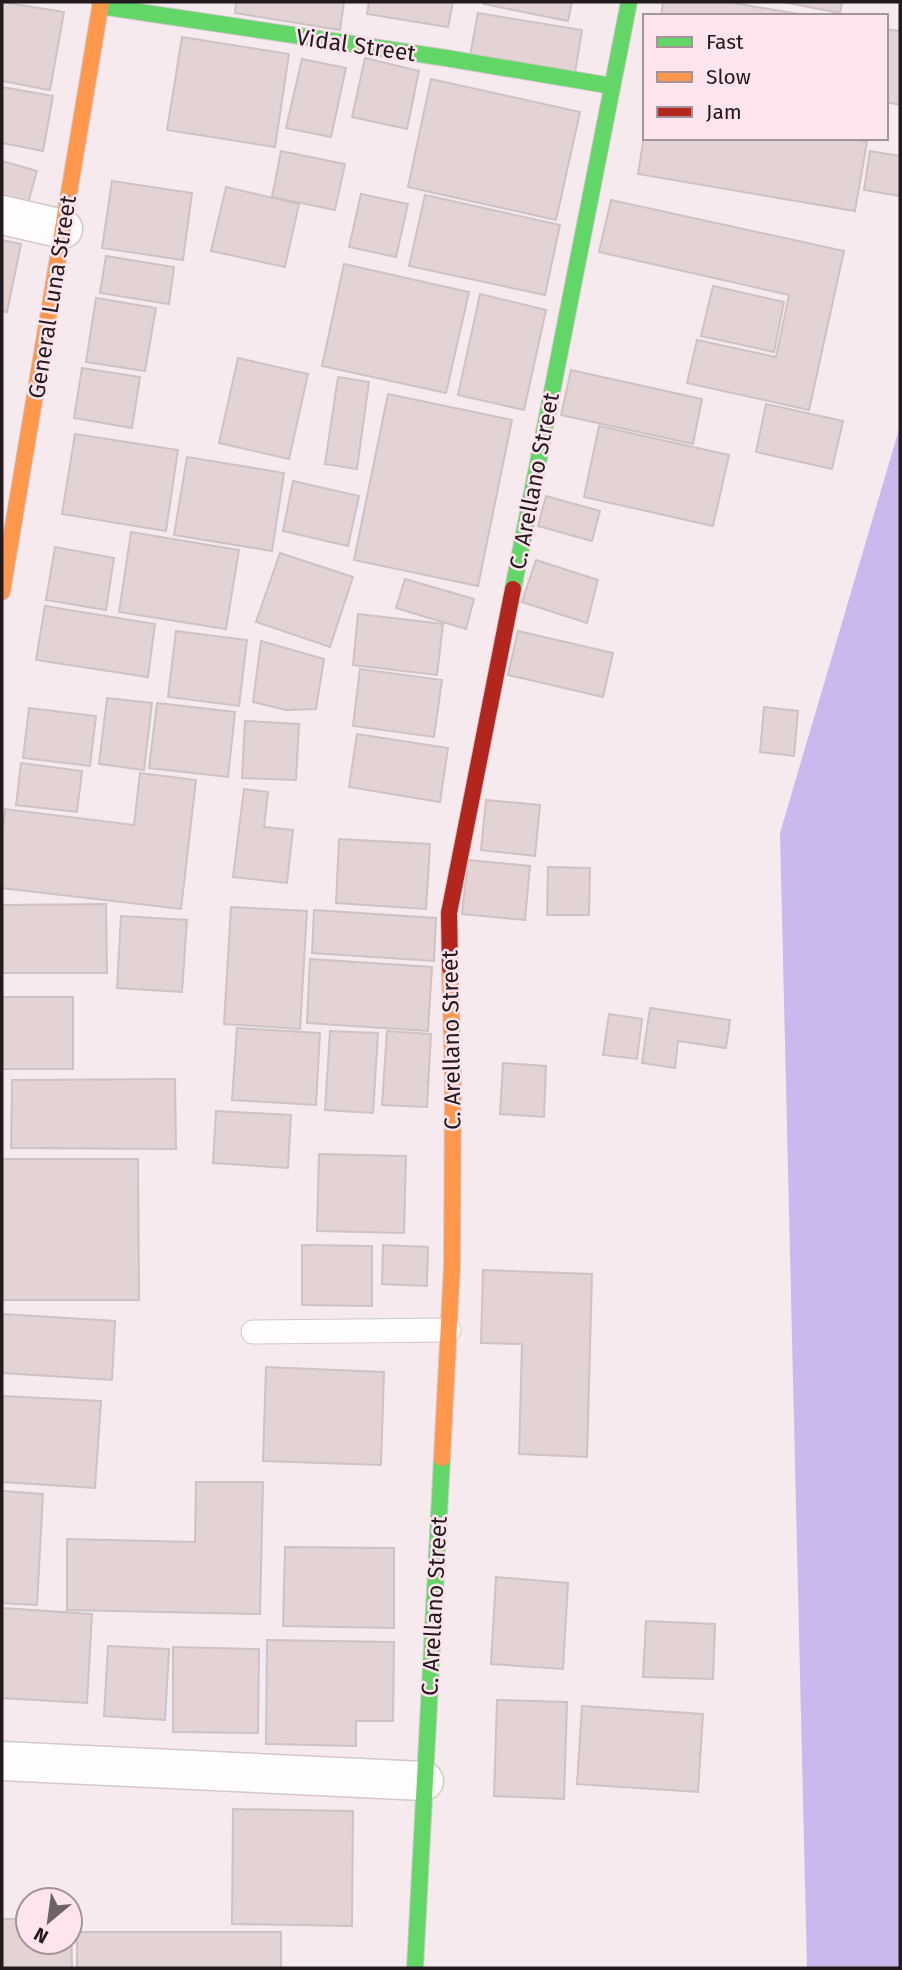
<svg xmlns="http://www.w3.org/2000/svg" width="902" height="1970" font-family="'Fira Sans',sans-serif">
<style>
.water{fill:#c9b9ef}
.building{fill:#e4d3d4;stroke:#cdc2c4;stroke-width:2}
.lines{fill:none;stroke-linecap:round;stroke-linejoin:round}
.lane-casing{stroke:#d3c8cc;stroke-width:25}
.street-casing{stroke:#d3c8cc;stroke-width:41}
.fast-casing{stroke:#d3c8cc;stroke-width:18}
.slow-casing{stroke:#d3c8cc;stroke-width:18}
.jam-casing{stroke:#d3c8cc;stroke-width:18}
.lane{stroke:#fefcfc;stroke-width:23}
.street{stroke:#fefcfc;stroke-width:38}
.fast{stroke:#63d668;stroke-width:16}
.slow{stroke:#ff974d;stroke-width:16}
.jam{stroke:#b3261e;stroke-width:16}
.labels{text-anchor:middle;stroke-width:5;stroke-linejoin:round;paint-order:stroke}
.street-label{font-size:23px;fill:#221a1d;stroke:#fde4ed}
</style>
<rect width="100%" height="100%" fill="#f7eaee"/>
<path class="water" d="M900 426V1968H807L780 833Z"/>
<g class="building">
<path d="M2 2 64 12 50 90 2 81Z"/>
<path d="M236 2H344L340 30 235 13Z"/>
<path d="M369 2H453L448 27 367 14Z"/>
<path d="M485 2H572L568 21 484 4Z"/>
<path d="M663 2H728L810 16H661Z"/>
<path d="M783 2H842L840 13Z"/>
<path d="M478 13 582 30 575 73 470 56Z"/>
<path d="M886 29 900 31V105L886 102Z"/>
<path d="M182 37 289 54 275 147 167 130Z"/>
<path d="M365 58 419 71 407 129 352 117Z"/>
<path d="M302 59 346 68 331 137 286 128Z"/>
<path d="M431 79 580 112 556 220 408 187Z"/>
<path d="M2 87 53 96 43 151 2 143Z"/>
<path d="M645 130V138H846L867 142 855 211 638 174Z"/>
<path d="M281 151 345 164 335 210 272 197Z"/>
<path d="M870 151 900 156V196L864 190Z"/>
<path d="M2 161 37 171 24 217 2 211Z"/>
<path d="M112 181 192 193 183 260 102 248Z"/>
<path d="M226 187 299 204 285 267 211 251Z"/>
<path d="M361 194 408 204 396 257 349 247Z"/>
<path d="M425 195 560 225 545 295 409 266Z"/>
<path d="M611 200 844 251 809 410 687 383 697 340 776 357 789 295 599 252Z"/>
<path d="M2 240 21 244 7 312 2 311Z"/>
<path d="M106 256 174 267 169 304 100 293Z"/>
<path d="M344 264 469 292 446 393 322 366Z"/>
<path d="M713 286 784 302 774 352 701 336Z"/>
<path d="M480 294 546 310 524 410 458 395Z"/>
<path d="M96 298 156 308 145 371 86 362Z"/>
<path d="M238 358 308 374 289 459 219 443Z"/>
<path d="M82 368 140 377 132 428 74 418Z"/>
<path d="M571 370 702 399 693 444 561 415Z"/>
<path d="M338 377 369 382 357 469 325 464Z"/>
<path d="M388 394 512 420 478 586 354 560Z"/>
<path d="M766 404 843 421 832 469 756 452Z"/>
<path d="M599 426 729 455 713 526 584 497Z"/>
<path d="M75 434 178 450 166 531 62 514Z"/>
<path d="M187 457 284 473 272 551 174 535Z"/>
<path d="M293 481 359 496 348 546 283 531Z"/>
<path d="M546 496 600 511 592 541 538 526Z"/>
<path d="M131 532 239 550 226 629 119 612Z"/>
<path d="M55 547 114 558 106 610 46 600Z"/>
<path d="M280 553 353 577 330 647 256 622Z"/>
<path d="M536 560 598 580 587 623 522 602Z"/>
<path d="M405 579 474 599 466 629 396 608Z"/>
<path d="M45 606 155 624 148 677 36 660Z"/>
<path d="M358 614 443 624 437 675 353 665Z"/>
<path d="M176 631 247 640 239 706 168 697Z"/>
<path d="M518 631 613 653 603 697 508 675Z"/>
<path d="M261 641 324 659 316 709 286 710 253 702Z"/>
<path d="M360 669 442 680 434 737 353 726Z"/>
<path d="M107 698 152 703 144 770 99 764Z"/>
<path d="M157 703 235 712 228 777 149 768Z"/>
<path d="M764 707 798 711 794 756 760 752Z"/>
<path d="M29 708 96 716 90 766 23 758Z"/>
<path d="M245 721 299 724 296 780 242 778Z"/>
<path d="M357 734 448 748 440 802 349 787Z"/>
<path d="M21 763 82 771 77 812 16 805Z"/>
<path d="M140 773 196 780 181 909 2 888V834L5 809 134 825Z"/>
<path d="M244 789 268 792 264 827 293 830 287 883 233 877Z"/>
<path d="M486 800 540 805 535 856 481 850Z"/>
<path d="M339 839 430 844 426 909 336 903Z"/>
<path d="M468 860 530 866 525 920 462 914Z"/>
<path d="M548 867 590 868 589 915H547Z"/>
<path d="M106 904 107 973H2V905Z"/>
<path d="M231 907 307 911 300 1029 224 1024Z"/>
<path d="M314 910 436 918 434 961 312 953Z"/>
<path d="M121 916 187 920 182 992 117 988Z"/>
<path d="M310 959 432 967 428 1031 307 1023Z"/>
<rect x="2" y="997" width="71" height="72"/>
<path d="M650 1008 730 1020 726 1048 678 1041 675 1068 642 1063Z"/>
<path d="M609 1014 642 1019 637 1059 603 1055Z"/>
<path d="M237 1028 320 1033 316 1105 232 1100Z"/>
<path d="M330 1031 378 1033 373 1113 325 1110Z"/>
<path d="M387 1031 431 1034 427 1107 382 1105Z"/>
<path d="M503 1063 546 1066 544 1117 500 1114Z"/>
<path d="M175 1079 176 1149 11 1148 12 1080Z"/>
<path d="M216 1111 291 1115 288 1168 213 1163Z"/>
<path d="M319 1154 406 1156 404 1233 317 1231Z"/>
<path d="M2 1159H138L139 1300H2Z"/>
<path d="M302 1245 372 1246V1306L302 1305Z"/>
<path d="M383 1245 428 1247 427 1286 382 1284Z"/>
<path d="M483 1270 592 1274 587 1457 519 1454 522 1344 481 1343Z"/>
<path d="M2 1314 115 1321 112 1380 2 1373Z"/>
<path d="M266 1367 384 1372 381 1465 263 1461Z"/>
<path d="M2 1396 101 1401 95 1488 2 1482Z"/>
<path d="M196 1482H263L260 1614 67 1610V1539L195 1542Z"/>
<path d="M2 1491 43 1494 37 1605 2 1603Z"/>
<path d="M285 1547 394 1548V1628L283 1626Z"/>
<path d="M496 1577 568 1583 563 1669 491 1664Z"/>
<path d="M2 1608 92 1614 87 1703 2 1698Z"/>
<path d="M646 1621 715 1624 713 1679 643 1677Z"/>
<path d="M267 1640 394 1642 393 1721H356V1746L266 1744Z"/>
<path d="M108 1646 169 1649 165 1720 104 1716Z"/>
<path d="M173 1647 259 1649 258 1733 173 1732Z"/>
<path d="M497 1700 567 1702 564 1799 494 1796Z"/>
<path d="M582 1706 703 1714 698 1792 577 1784Z"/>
<path d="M233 1809 353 1811 352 1926 232 1924Z"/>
<path d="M2 1919H28V1942H70L71 1920 72 1968H2Z"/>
<rect x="77" y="1932" width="204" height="36"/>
</g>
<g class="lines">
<g class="lane-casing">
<path id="lane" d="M253 1332 449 1330"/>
</g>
<g class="street-casing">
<g id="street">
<path d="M2 215 63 229"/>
<path d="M2 1761 424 1781"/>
</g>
</g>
<g class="fast-casing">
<g id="fast">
<path d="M100 6 446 58 612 86"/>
<path d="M513 589 629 2"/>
<path d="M415 1968 442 1458"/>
</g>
</g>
<g class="slow-casing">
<g id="slow">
<path d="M2 592 101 2"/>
<path d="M442 1458 452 1266 453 1078 450 968"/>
</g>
</g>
<g class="jam-casing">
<path id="jam" d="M450 968 449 913 513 589"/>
</g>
<use href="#lane" class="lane"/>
<use href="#street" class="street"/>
<use href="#fast" class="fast"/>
<use href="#slow" class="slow"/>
<use href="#jam" class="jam"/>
</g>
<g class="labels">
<g class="street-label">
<text transform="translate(356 45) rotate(8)" y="8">Vidal Street</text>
<text transform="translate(52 297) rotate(-81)" y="8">General Luna Street</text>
<text transform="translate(534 481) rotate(-79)" y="8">C. Arellano Street</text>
<text transform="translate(451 1040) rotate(-91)" y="8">C. Arellano Street</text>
<text transform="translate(434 1606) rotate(-87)" y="8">C. Arellano Street</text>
</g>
</g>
<rect width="902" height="1970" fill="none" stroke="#221a1d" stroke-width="7"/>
<rect x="643" y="14" width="245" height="126" fill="#fde4ed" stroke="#a5939a" stroke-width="2"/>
<rect x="657" y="37" width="35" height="10" fill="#63d668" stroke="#a5939a" stroke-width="2"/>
<text x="706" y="49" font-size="21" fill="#221a1d">Fast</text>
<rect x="657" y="72" width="35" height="10" fill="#ff974d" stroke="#a5939a" stroke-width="2"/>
<text x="706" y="84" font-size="21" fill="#221a1d">Slow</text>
<rect x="657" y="107" width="35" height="10" fill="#b3261e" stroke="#a5939a" stroke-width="2"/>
<text x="706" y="119" font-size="21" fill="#221a1d">Jam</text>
<g transform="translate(49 1921) rotate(209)"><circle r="33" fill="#fde4ed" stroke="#a5939a" stroke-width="2"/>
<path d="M0-5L12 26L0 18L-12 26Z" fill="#6d6366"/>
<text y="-10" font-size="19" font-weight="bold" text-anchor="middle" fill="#221a1d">N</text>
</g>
</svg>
